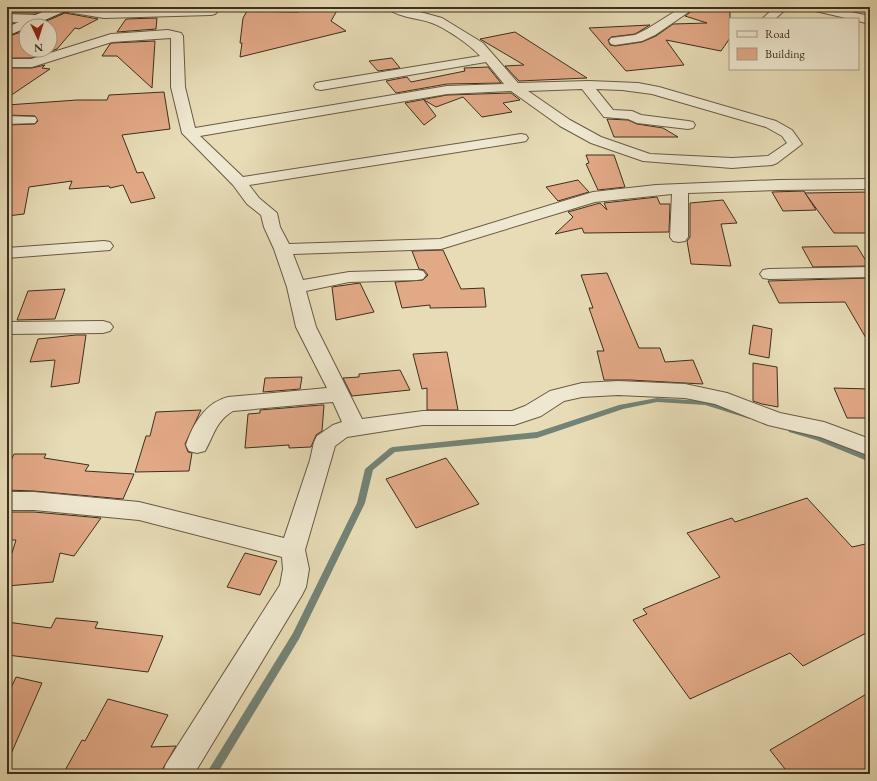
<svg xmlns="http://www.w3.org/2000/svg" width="877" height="781" font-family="'EB Garamond',serif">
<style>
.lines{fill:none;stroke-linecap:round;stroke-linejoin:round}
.stream{fill:#738376;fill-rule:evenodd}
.building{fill:#e2a987;stroke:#3d2f1d}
.street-casing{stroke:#685a43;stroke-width:2}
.secondary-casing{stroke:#3d2f1d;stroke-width:2}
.street{fill:#efe8d0;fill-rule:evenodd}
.secondary{fill:#efe8d0;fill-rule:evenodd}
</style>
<rect width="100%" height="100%" fill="#e7dcb6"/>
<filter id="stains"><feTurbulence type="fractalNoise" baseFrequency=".005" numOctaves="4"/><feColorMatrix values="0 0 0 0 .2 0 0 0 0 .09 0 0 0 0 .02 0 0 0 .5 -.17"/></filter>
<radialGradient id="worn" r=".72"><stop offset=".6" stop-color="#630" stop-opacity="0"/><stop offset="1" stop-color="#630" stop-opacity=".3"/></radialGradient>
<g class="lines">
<g class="stream">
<path d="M657 398 705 401 753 415 754 417 750 419 705 405 657 402 623 409 537 438 395 452 373 470 365 503 299 639 217 774H206L293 633 357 503 365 469 390 448 393 447 537 432 619 405Z"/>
<path d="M792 427 822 436 870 456V462L816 440 789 432 788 430Z"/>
</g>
</g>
<g class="building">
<path d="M21 7H50L35 13H10Z"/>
<path d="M298 7H339L331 21 346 31 240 57 242 43H240L243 18 247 11 298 12Z"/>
<path d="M697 7H730V38L721 51 666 40 684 65 626 71 589 28 650 25 635 34 611 37 608 40 610 45 615 46 642 42 656 36 673 24 707 23 685 16Z"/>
<path d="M65 13 98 19 79 29 75 28 57 49 31 58H7V37L26 30V50H50V26H35Z"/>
<path d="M157 18 156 29 117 32 126 19Z"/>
<path d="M515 32 587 78 519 81 505 66 524 65 480 39Z"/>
<path d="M155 41 152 88 117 56H102L110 44 112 43Z"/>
<path d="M392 58 400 68 378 71 369 61Z"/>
<path d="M45 65 42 68 50 69 7 98V68H32Z"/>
<path d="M488 67 501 83 447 84 396 93 386 81 407 77 411 82 465 71 464 68Z"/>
<path d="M164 92 170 129 122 135 137 173 143 172 155 198 131 203 123 185 110 188 109 186 69 189 72 181 29 187 24 214 7 216V125L35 124 38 121 35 116 7 115V105L77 100H107L109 95Z"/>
<path d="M511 93 520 100 503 103 512 112 482 117 463 97 436 107 424 100 436 116 424 125 405 103 447 95Z"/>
<path d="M607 119 628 120 637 124 663 128 678 137H614Z"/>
<path d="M586 155H614L625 187 598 190 586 164 589 163Z"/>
<path d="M578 180 589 192 558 201 546 187Z"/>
<path d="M804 191 816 210 783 211 772 192Z"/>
<path d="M870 192V233H834L805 193Z"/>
<path d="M657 197 660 204H670L669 232 584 233 582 228 555 234 573 217 568 212 600 203 607 210 604 203Z"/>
<path d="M723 200 737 223 721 224 731 266 691 264 687 241 690 237V203Z"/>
<path d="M857 246 869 266 813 267 802 247Z"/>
<path d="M443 250 461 289 484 288 486 307 430 308V305L402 308 395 282 423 280 428 275 424 270 419 269 412 251Z"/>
<path d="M607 273 639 348H660L665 362 693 360 703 384 630 380H604L597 351H604L589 308H593L581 275Z"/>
<path d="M870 278V345L845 302 779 303 768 281Z"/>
<path d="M360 283 374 312 336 320 332 287Z"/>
<path d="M65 289 55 319 17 320 28 291Z"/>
<path d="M753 325 772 329 769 358 749 354Z"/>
<path d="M76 335H86L79 383 51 387 55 360 30 362 38 339Z"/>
<path d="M447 352 458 410H427V388L422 389 413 354Z"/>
<path d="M753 363 777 367 778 407 762 404 753 401Z"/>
<path d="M400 370 410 390 352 396 343 378 359 377V374Z"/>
<path d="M302 377 300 389 263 392 265 378Z"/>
<path d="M834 388 870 389V418H847Z"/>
<path d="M321 405H324L322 431 316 435 311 447 289 448V445L245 448 248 414 260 413V410Z"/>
<path d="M201 410 185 444 188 452 192 453 189 471 135 472 146 436H150L156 412Z"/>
<path d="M14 454H46L44 458 89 465 85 471 134 474 123 499 34 491 7 490V469Z"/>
<path d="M446 458 479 504 416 528 386 479Z"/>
<path d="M807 498 852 547 870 543V631L803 666 790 653 690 699 633 620 647 614 643 609 720 577 687 533 732 518 735 522Z"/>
<path d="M7 512H34L101 518 74 556 60 553 53 582 7 586V569L16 540H7Z"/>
<path d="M245 553 277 561 260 595 227 587Z"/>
<path d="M56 618 98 622 95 628 163 636 148 672 7 655V622L51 628Z"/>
<path d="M16 677 42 683 7 763V697Z"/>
<path d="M870 692V774H789L770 750Z"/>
<path d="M108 699 168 715 151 747 176 746 162 770 126 771 125 774H63L82 740 85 741Z"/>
</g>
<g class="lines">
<g class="street-casing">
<g id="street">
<path d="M56 7H79L104 10 211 9 215 10 217 12 215 14 211 15 104 18 61 11 57 10Z"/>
<path d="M386 7H402L442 18 483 43 518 83 589 81 638 83 659 87 776 121 792 130 802 144 777 163 772 165 732 168 643 161 591 143 560 126 511 91 447 94 200 136 243 177 521 134 526 135 528 138 526 141 521 142 249 185 259 198 277 213 280 227 289 244 440 239 593 192 656 185 779 180 870 179V189L779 190 688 193V237L685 241 679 242 673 241 670 237 672 194 595 202 441 249 293 254 303 280 349 272 417 270 423 271 426 275 423 279 417 280 349 282 306 291 316 327 362 419 423 411H512L525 406 550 391 582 383 618 381 685 384 727 393 780 413 824 422 870 439V456L820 437 768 425 715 404 685 398 618 395 582 397 564 401 541 416 514 425H423L347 437 335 446 305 550 309 569 306 587 302 595 194 774H162L166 764 280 585 283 569 282 557 139 520 34 510H7V492H34L139 502 284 538 310 460 314 442 317 436 333 425 342 422 333 402 233 411C216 421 214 435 205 451L197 453 189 451 186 445C193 424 205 403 228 397L327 388 296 327 287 287 274 249 264 227 261 215 247 204 233 185 182 133 171 87V38L112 42 32 67H7V59H31L111 34 168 30 181 33 183 36 185 87 195 128 447 86 504 84 486 62 321 90 316 89 314 86 316 83 321 82 480 56C472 46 444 27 432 23 421 19 393 16 386 7ZM582 89 604 117 628 119 637 123 688 129 693 128 695 125 693 122 688 121 641 115 632 111 613 110 596 89 622 90 652 94 766 127 782 136 787 143 768 156 732 158 650 154 601 137 570 120 528 91Z"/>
<path d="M682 7H696L655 35 642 41 615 45 611 44 609 41 611 38 635 35 647 29Z"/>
<path d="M775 7H788L775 19H762Z"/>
<path d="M805 7H827L870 16V24L858 21V19H850L807 9Z"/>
<path d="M7 14 36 15 40 16 42 19 40 22 36 23 7 22Z"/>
<path d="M7 116 35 117 37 120 35 123 7 124Z"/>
<path d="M104 241 110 242 113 246 110 250 7 258V248Z"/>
<path d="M870 267V277L769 279 763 278 760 274 763 270 769 269Z"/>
<path d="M103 321 110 323 113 327 110 331 103 333 7 334V322Z"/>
</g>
</g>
<g class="secondary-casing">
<path id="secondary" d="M54 7H70L68 10 31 26H26V28L7 36V27Z"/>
</g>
<use href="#street" class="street"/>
<use href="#secondary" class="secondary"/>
</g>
<rect width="877" height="781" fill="none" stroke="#e7dcb6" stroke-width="24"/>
<rect x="8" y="8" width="861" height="765" fill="none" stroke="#3d2f1d" stroke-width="2"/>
<rect x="12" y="12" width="853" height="757" fill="none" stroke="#3d2f1d"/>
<rect x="729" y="18" width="130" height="52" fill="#efe8d0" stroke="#a89e88"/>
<rect x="737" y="31" width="20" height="6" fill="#efe8d0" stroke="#a89e88"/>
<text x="765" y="38" font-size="12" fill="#3d2f1d">Road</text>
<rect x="737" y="48" width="20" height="12" fill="#e2a987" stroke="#a89e88"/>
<text x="765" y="58" font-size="12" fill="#3d2f1d">Building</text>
<g transform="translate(38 38) rotate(176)"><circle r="19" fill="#efe8d0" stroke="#a89e88"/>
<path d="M0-3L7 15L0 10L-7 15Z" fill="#8f2418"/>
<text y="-6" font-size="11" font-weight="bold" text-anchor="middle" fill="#3d2f1d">N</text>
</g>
<rect width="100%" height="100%" filter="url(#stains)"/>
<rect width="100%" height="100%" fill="url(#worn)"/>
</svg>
